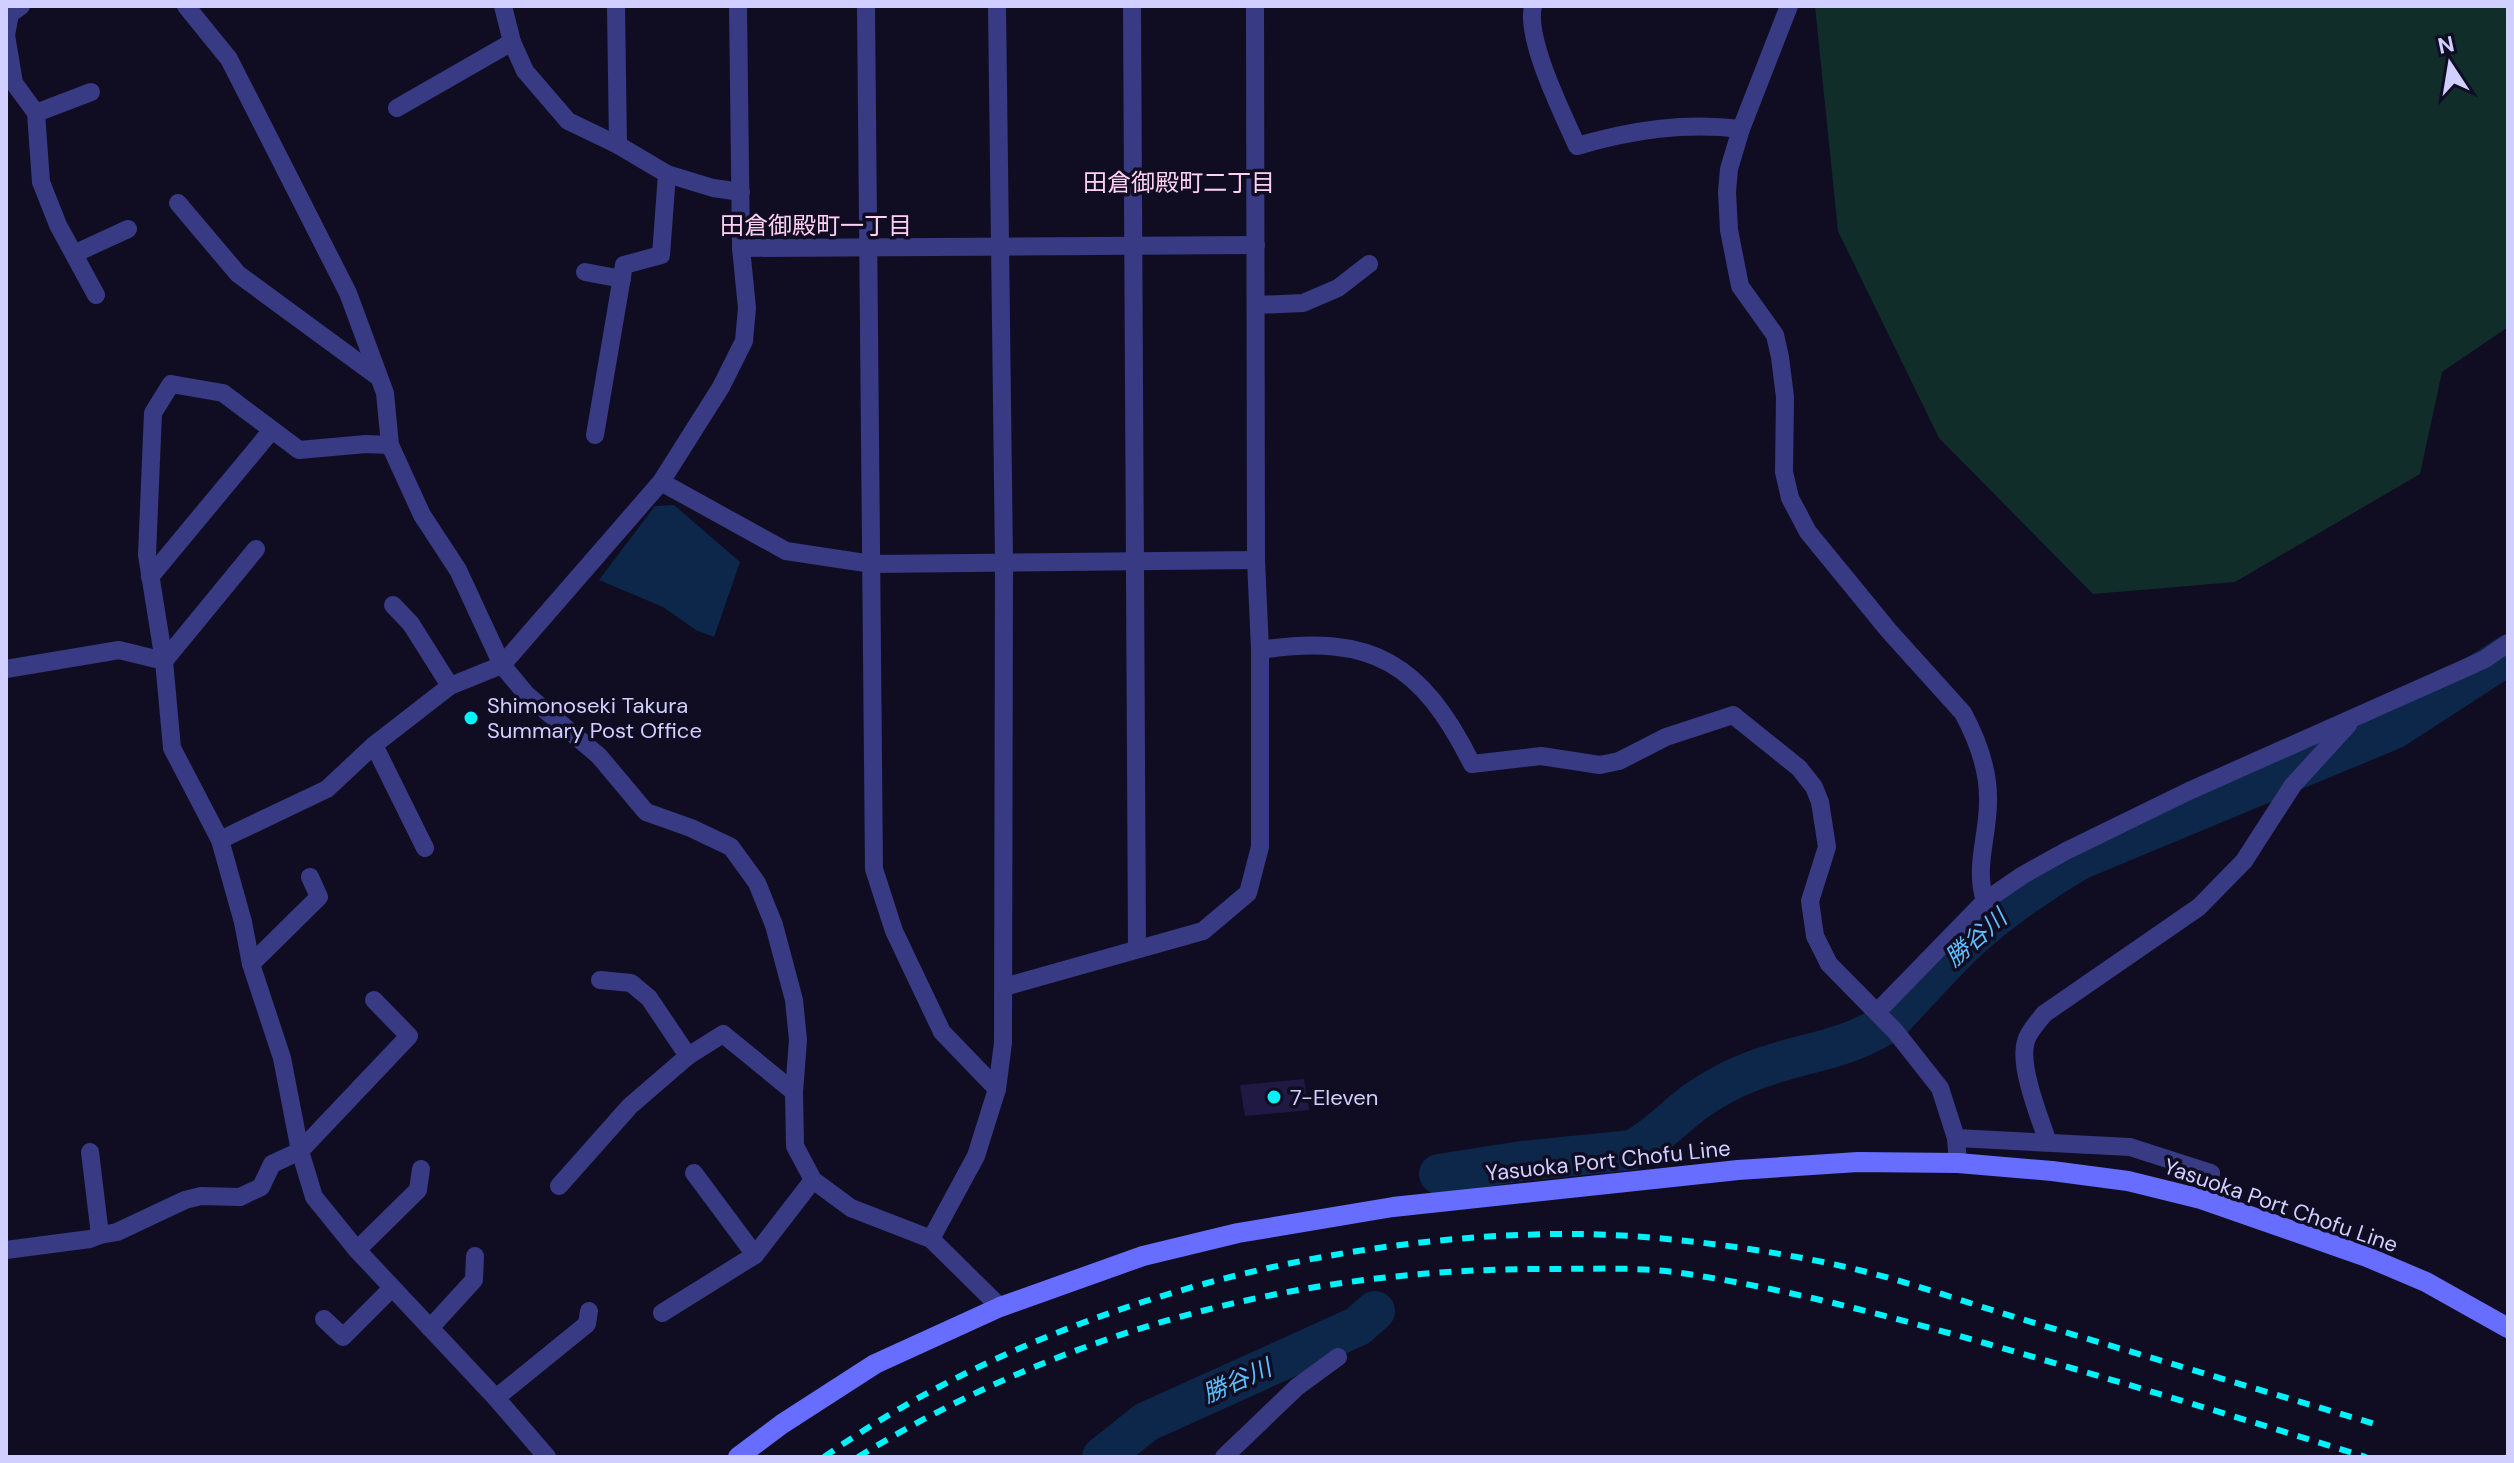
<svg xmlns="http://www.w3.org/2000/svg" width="2514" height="1463" font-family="'DM Sans','Noto Sans JP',sans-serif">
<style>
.green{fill:#102d2a}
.water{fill:#0c2749}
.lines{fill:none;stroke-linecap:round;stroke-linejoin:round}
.river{stroke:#0c2749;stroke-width:40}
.building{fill:#1f1944}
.minor{stroke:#383a83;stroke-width:18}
.secondary{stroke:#666dff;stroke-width:20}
.rail{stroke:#00f2fa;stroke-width:6;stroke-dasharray:12 10;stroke-linecap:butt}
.poi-dot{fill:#00f2fa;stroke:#100d23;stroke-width:3}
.labels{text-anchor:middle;stroke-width:7;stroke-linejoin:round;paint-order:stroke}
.poi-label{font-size:22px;fill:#d1cfff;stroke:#100d23;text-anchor:start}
.street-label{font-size:22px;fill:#d1cfff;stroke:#100d23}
.neighbourhood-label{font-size:24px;fill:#ffd1f1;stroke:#100d23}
.water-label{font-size:24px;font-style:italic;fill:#5dbfff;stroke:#100d23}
</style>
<rect width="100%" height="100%" fill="#100d23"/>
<path class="green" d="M1815 6H2508V327L2442 372 2420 474 2235 582 2093 594 1939 438 1838 231Z"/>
<path class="water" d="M674 505 740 562 714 637 696 630 663 607 599 580 655 506Z"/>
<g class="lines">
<g class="river">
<path d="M1439 1174 1522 1161 1632 1150C1656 1138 1674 1117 1696 1101 1712 1090 1731 1079 1750 1072 1798 1052 1850 1051 1893 1019 1917 993 1941 966 1967 941 2001 910 2039 884 2079 860L2394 729 2508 655"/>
<path d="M1102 1457 1146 1422 1358 1326 1375 1311"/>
</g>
</g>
<path class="building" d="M1304 1079 1309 1110 1245 1116 1240 1085Z"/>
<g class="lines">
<g class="minor">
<path d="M21 6 10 14 6 35 14 83 36 113 41 182 58 225 96 295"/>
<path d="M186 6 229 59 348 293 385 393 390 445 422 515 458 570 502 665 526 694 599 756 646 812 691 828 731 847 757 883 774 925 794 1000 798 1040 794 1092 795 1146 813 1180 851 1208 931 1239 1000 1307"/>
<path d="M503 6 512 42 525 71 568 121 618 145 667 174 713 188 741 192"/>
<path d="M616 6 618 145"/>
<path d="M866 6 874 869 894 931 942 1032 997 1089"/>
<path d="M1132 6 1137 948"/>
<path d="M1533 6C1525 39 1563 114 1577 146 1632 130 1685 122 1741 129"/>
<path d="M1789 6 1741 129 1729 169 1727 192 1729 230 1740 286 1775 335 1780 357 1785 397 1784 472 1790 498 1808 532 1889 631 1963 713C1977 739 1989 772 1988 802 1988 837 1974 867 1985 901"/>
<path d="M397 108 512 42"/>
<path d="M36 113 91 92"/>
<path d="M178 203 238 274 377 376"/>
<path d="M741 248 1256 245"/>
<path d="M76 253 128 229"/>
<path d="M585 272 622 279"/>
<path d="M1256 305 1303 303 1338 288 1369 264"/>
<path d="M595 435 624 265 661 255 667 174"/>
<path d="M661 482 786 551 872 564 1256 560"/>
<path d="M150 577 272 430"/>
<path d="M393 605 411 624 450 686"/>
<path d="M1260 650C1373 633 1422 664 1472 764L1541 756 1600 765 1619 761 1666 737 1733 715 1799 768 1814 787 1820 802 1827 847 1810 901 1815 936 1829 964 1895 1031 1940 1088 1956 1138 1958 1163"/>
<path d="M164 661 147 555 153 413 171 384 223 393 299 450 366 444 390 445"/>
<path d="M164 661 256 549"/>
<path d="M6 669 119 650 164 661 172 748 220 840 243 922 251 964 282 1058 300 1151 314 1197 357 1250 496 1398 547 1457"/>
<path d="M374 745 425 848"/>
<path d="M220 840 327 789 374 745 450 686 502 665 661 482 721 387 744 341 747 308 741 248 738 6"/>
<path d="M251 964 319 897 310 877"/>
<path d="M600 980 631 983 649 998 688 1056"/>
<path d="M1004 987 1203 931 1248 893 1260 847V650L1256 560 1255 6"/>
<path d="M1877 1012 1985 901 2023 875 2066 851 2189 791 2461 670 2485 659 2508 643"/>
<path d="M1956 1138 2130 1147 2211 1173 2201 1199"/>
<path d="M2048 1142C2040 1119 2018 1065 2026 1041 2028 1032 2038 1022 2044 1014L2199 907 2244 861 2293 785 2348 725"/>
<path d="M694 1173 755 1255"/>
<path d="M559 1186 630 1106 688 1056 723 1034 794 1092"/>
<path d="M100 1235 117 1232 185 1200 201 1196 240 1197 261 1187 272 1164 300 1151 409 1036 374 1000"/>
<path d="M931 1239 976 1156 997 1089 1003 1043 1004 561 997 6"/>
<path d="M6 1250 90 1239 100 1235 90 1152"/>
<path d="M357 1250 418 1190 421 1169"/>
<path d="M662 1313 755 1255 813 1180"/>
<path d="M324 1319 343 1337 392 1288"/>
<path d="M430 1328 474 1280 475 1256"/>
<path d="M496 1398 587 1324 589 1311"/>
<path d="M1224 1457 1297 1387 1338 1357"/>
</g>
<path class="secondary" d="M738 1457 782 1424 875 1364 1000 1307 1143 1256 1238 1233 1393 1207 1738 1170 1858 1162 1958 1163 2052 1171 2128 1181 2201 1199 2367 1257 2426 1282 2508 1328"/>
<g class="rail">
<path d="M824 1457C1034 1309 1324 1232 1580 1234 1662 1235 1766 1249 1846 1267 1904 1280 1961 1301 2018 1318 2138 1354 2258 1389 2378 1425"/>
<path d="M858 1457C1068 1328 1302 1268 1548 1269 1589 1269 1633 1267 1674 1272 1780 1287 1885 1315 1988 1344 2115 1380 2240 1418 2366 1457"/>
</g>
</g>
<g class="poi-dot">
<circle cx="471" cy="718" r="8"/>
<circle cx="1274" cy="1097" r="8"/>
</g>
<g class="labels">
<g class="poi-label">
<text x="487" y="713">Shimonoseki Takura<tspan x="487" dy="25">Summary Post Office</tspan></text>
<text x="1290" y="1105">7-Eleven</text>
</g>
<g class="street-label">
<text transform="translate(1608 1160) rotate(-6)" y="8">Yasuoka Port Chofu Line</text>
<text transform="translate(2281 1205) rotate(19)" y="8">Yasuoka Port Chofu Line</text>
</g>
<g class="neighbourhood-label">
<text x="1179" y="191">田倉御殿町二丁目</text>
<text x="816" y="234">田倉御殿町一丁目</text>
</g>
<g class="water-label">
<text transform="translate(1976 938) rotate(-41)" y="8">勝谷川</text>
<text transform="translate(1237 1381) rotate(-24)" y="8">勝谷川</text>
</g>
</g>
<rect width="2514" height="1463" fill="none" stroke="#d1cfff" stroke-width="16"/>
<g transform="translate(2450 64) rotate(348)" stroke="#100d23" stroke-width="6" paint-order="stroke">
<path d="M0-6L14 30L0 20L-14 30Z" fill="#d1cfff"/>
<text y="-12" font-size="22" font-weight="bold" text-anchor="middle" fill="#d1cfff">N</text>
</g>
</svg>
